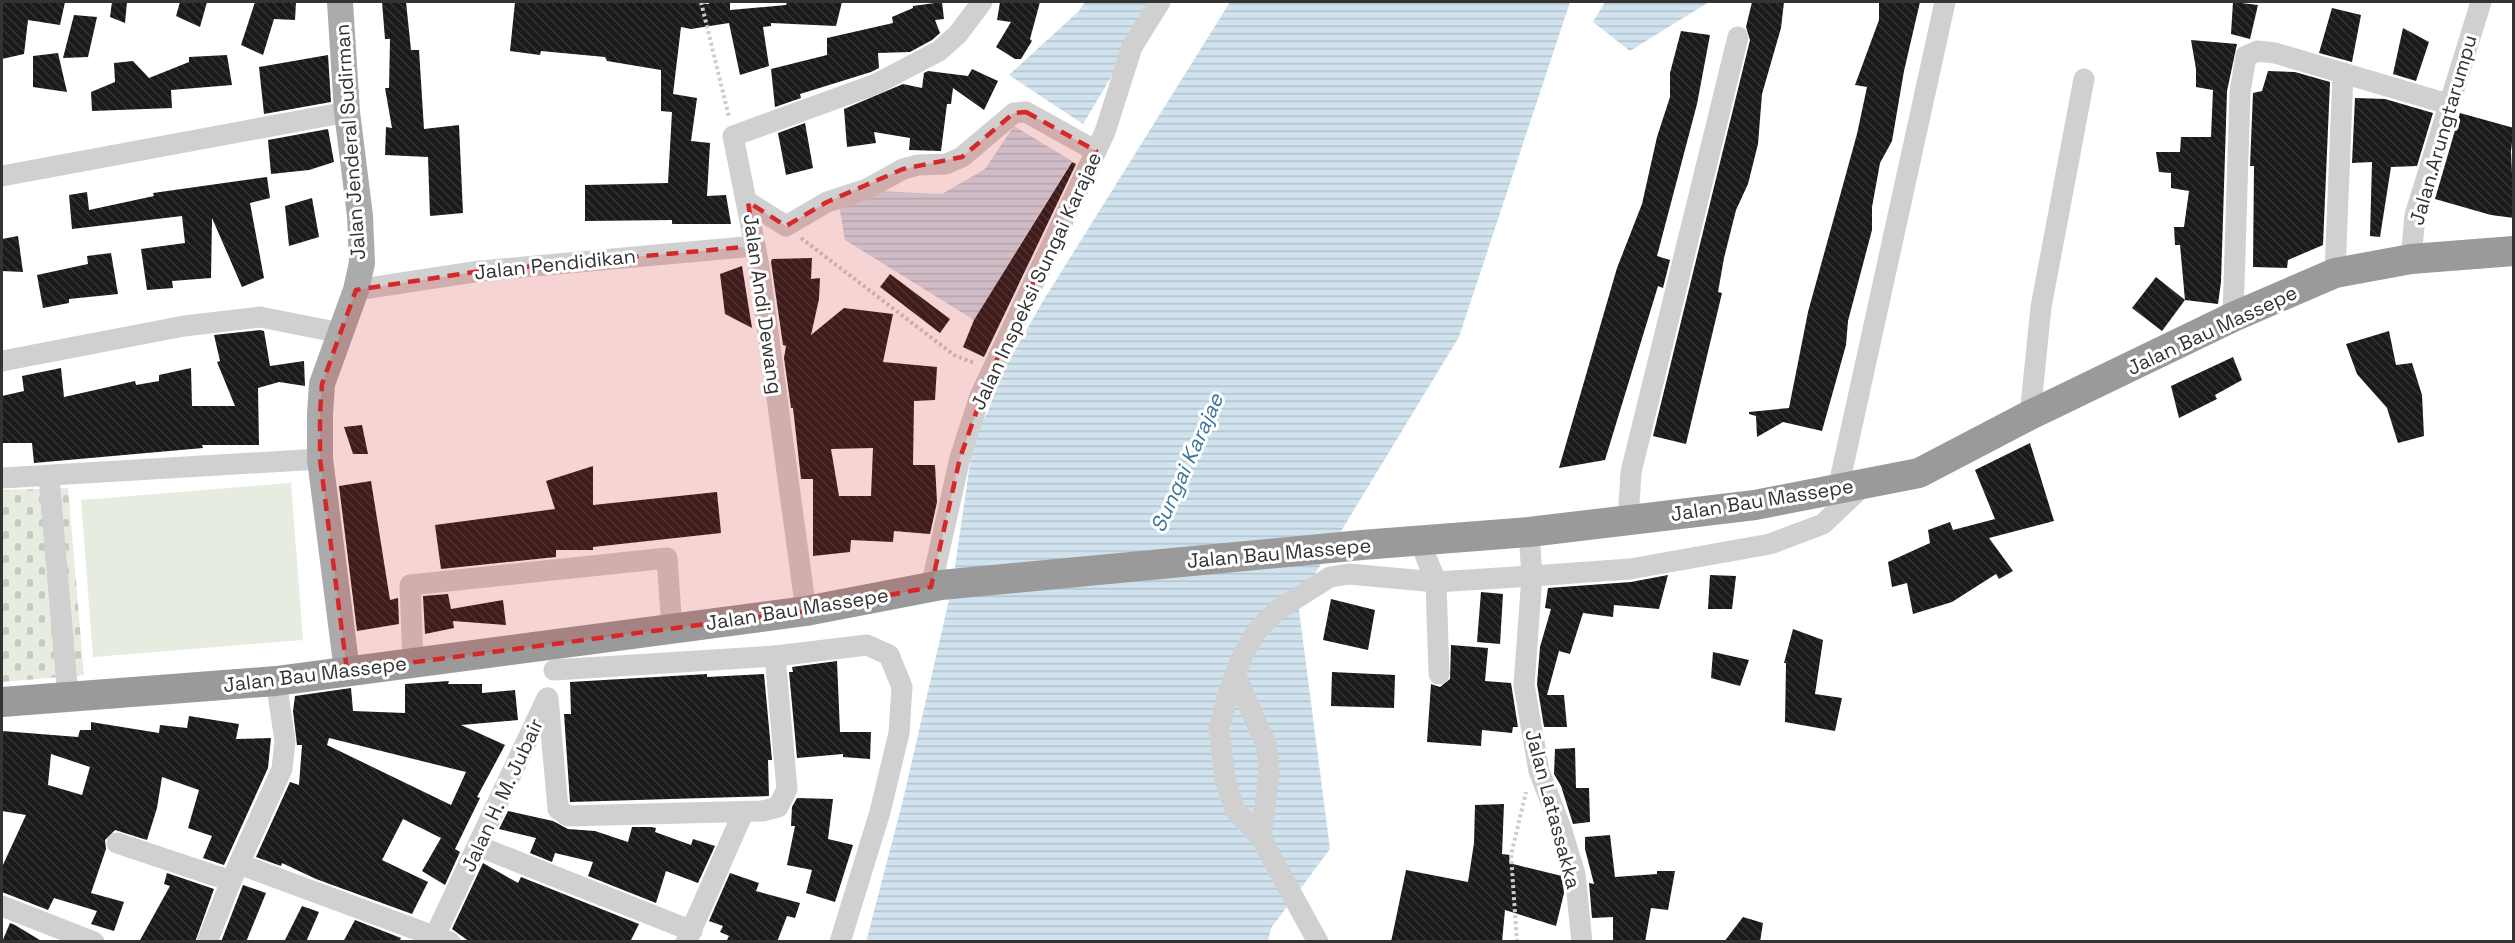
<svg xmlns="http://www.w3.org/2000/svg" width="2515" height="943" font-family="'Space Grotesk',sans-serif">
<style>
.grass{fill:#e6ecdf}
.cemetery{fill:url(#cemetery-stones)}
.water{fill:url(#water-rules)}
.building{fill:url(#building-back-hatch);fill-rule:evenodd}
.lines{fill:none;stroke-linecap:round;stroke-linejoin:round}
.path{stroke:#cdcdcd;stroke-width:4;stroke-dasharray:3 3;stroke-linecap:butt}
.minor{stroke:#d0d0d0;stroke-width:21}
.major{stroke:#ababab;stroke-width:26}
.highway{stroke:#9a9a9a;stroke-width:30}
.marked{fill:#d62828;fill-opacity:0.2;stroke:#d62828;stroke-width:4.5;stroke-dasharray:12 8;stroke-linejoin:round}
.labels{text-anchor:middle;stroke-width:6;stroke-linejoin:round;paint-order:stroke}
.street-label{font-size:20px;fill:#333;stroke:#fff}
.water-label{font-size:21px;font-style:italic;fill:#3f7597;stroke:#fff}
</style>
<defs>
<pattern id="cemetery-stones" width="16" height="16" patternUnits="userSpaceOnUse" patternTransform="scale(1.5)"><rect width="16" height="16" fill="#e6ecdf"/><path d="M2 7V4a2 2 0 0 1 4 0v3zM10 15v-3a2 2 0 0 1 4 0v3z" fill="#c6cbc0"/></pattern>
<pattern id="water-rules" width="6" height="5" patternUnits="userSpaceOnUse" patternTransform="scale(1.5)"><rect width="6" height="5" fill="#cfe2ee"/><path d="M0 2.5h6" fill="none" stroke="#b2c2cd"/></pattern>
<pattern id="building-back-hatch" width="6" height="6" patternUnits="userSpaceOnUse" patternTransform="scale(1.5)"><rect width="6" height="6" fill="#1a1a1a"/><path d="M-1 5l2 2M0 0l6 6M5-1l2 2" fill="none" stroke="#333"/></pattern>
</defs>
<rect width="100%" height="100%" fill="#fff"/>
<path class="grass" d="M291 483 303 640 93 657 81 500Z"/>
<path class="cemetery" d="M68 488 84 675 2 682V490Z"/>
<g class="water">
<path d="M1085 2H1156L1083 124 1009 75 1079 11Z"/>
<path d="M1230 2H1570L1459 337 1298 602 1330 849 1271 928 1268 941 866 942 903 800 952 587 975 429 987 414 1002 373 1043 301Z"/>
<path d="M1605 2H1709L1630 51 1593 22Z"/>
<path d="M1014 126 1072 161 974 320 845 240 839 205 876 191 942 194 985 169Z"/>
</g>
<g class="building">
<path d="M2 2H65L60 25 28 20 24 54 2 59Z"/>
<path d="M112 2H127L125 23 110 17Z"/>
<path d="M180 2H207L200 27 176 16Z"/>
<path d="M255 2H296L295 20 274 19 263 55 241 45Z"/>
<path d="M382 2H406L411 50H419L424 129 459 125 463 213 430 216 428 157 385 155 386 127 392 128 385 88H389L390 39H385Z"/>
<path d="M515 2H687L709 4V2H730V10L786 5 787 2H842L836 26 771 23V26L763 27 769 66 740 75 729 23 691 29 681 27 673 94 697 98 691 141 710 143 707 196 726 195 731 224H672V220L585 221V185L668 183 672 112 661 111V70L607 61 605 57 541 51 540 55 510 51Z"/>
<path d="M942 2 944 19 935 20 940 33 932 40 910 52 878 53 879 68 871 72 800 94 801 98 775 107 771 69 827 55V38L893 23 892 17 913 8V6Z"/>
<path d="M1000 2H1040L1030 39 1032 41 1021 59H1015L996 47 1011 22 997 20Z"/>
<path d="M1752 2H1784L1781 28 1762 94 1758 144 1748 184 1736 210 1724 258 1718 292 1722 293 1686 444 1653 436 1750 40 1746 27Z"/>
<path d="M1879 2H1920L1904 71 1892 141 1880 163 1872 207V230L1848 321 1846 345 1822 431 1783 422 1757 437 1756 416 1749 414V412L1789 408 1808 312 1857 134 1867 87 1855 85 1879 20Z"/>
<path d="M2233 2 2258 5 2250 39 2231 34Z"/>
<path d="M2332 8 2361 15 2352 62 2319 53Z"/>
<path d="M74 15 97 17 88 57 63 58Z"/>
<path d="M2403 28 2429 42 2416 81 2393 74Z"/>
<path d="M1681 31 1710 35 1697 104 1657 256 1670 260 1663 288 1658 286 1605 460 1559 468 1617 268 1642 204 1657 137 1670 97V73Z"/>
<path d="M2191 40 2237 44 2227 91 2221 282 2218 304 2185 300 2180 245H2175L2174 227H2184L2189 191 2171 188V173L2159 172 2156 152H2180L2181 137H2211L2213 90 2196 87V69Z"/>
<path d="M58 53 67 92 33 87V56Z"/>
<path d="M227 55 232 85 171 90 172 108 92 111 91 92 115 82 114 63 133 61 149 78 189 62V57Z"/>
<path d="M328 55 331 102 264 114 259 67Z"/>
<path d="M972 69 998 81 984 110 953 88 951 104H947L941 151 909 150 910 138 874 132 876 143 847 147 844 109 903 84 922 88 924 73 928 71 968 76Z"/>
<path d="M2268 71 2295 72 2330 82 2323 245 2288 260 2287 268 2253 267 2254 166H2250L2253 93 2262 91Z"/>
<path d="M2355 98 2385 99 2433 113 2417 166 2391 167 2380 237 2370 236 2372 162 2352 163Z"/>
<path d="M2460 113 2514 128 2511 151 2514 218 2491 215 2435 199Z"/>
<path d="M805 123 813 168 786 175 778 133Z"/>
<path d="M328 129 334 162 309 170 271 174 268 140Z"/>
<path d="M1072 162 1076 164 984 357 963 347 974 320Z"/>
<path d="M267 177 270 198 250 203 264 278 242 287 212 218 211 278 172 281 173 288 147 290 141 249 185 243 182 216 72 229 69 195 87 192 89 210 154 196 153 193Z"/>
<path d="M312 198 319 237 289 246 285 206Z"/>
<path d="M18 236 23 272 2 271V239Z"/>
<path d="M111 253 118 294 69 299V303L43 308 37 275 88 264 87 256Z"/>
<path d="M812 258 811 279 820 278 819 299 811 335 844 308 893 314 883 362 937 367 935 400 914 401 913 465H935L937 502 930 534 894 531 893 542 851 540 850 552 813 556V479H801L793 408H791L784 358 786 346 783 345 771 262 772 259ZM873 448 871 496H839L831 449Z"/>
<path d="M742 266 752 328 725 314 720 274Z"/>
<path d="M890 274 950 319 940 333 880 287Z"/>
<path d="M2156 277 2185 300 2162 331 2132 308Z"/>
<path d="M260 330 264 331 270 366 304 361 305 386 279 382 258 388 259 445H202L203 448 34 463 32 443H2V396L24 391 22 376 61 368 64 397 135 381 136 385 159 381V375L191 368 192 406H235L217 362 220 361 214 335Z"/>
<path d="M2389 331 2396 365 2412 363 2422 395 2424 436 2398 443 2387 408 2357 374 2346 344Z"/>
<path d="M2233 357 2242 380 2215 395 2217 399 2179 418 2171 386Z"/>
<path d="M362 425 368 454H353L344 427Z"/>
<path d="M2030 443 2054 521 1989 538 2013 571 1999 579 1996 574 1952 602 1913 614 1907 583 1892 587 1888 562 1930 543 1928 530 1950 522 1953 530 1995 519 1975 470Z"/>
<path d="M593 466V505L717 492 721 533 593 547V550H556V557L441 569 435 525 555 509 546 481Z"/>
<path d="M371 481 390 600 398 598 399 624 357 631 339 486Z"/>
<path d="M1668 575 1659 609 1614 605 1613 617 1583 613 1570 654 1559 651 1547 695H1564L1567 727H1544L1537 684 1540 647 1551 609 1545 608 1548 588 1631 582Z"/>
<path d="M1710 575 1736 576 1732 609H1708Z"/>
<path d="M1481 592 1503 594 1500 644 1477 642Z"/>
<path d="M448 594 451 609 503 600 506 625 453 621 454 628 425 634 423 596Z"/>
<path d="M1331 599 1375 610 1368 650 1323 640Z"/>
<path d="M1793 629 1823 640 1815 694 1842 698 1835 731 1785 722 1786 663H1784Z"/>
<path d="M1451 645 1488 648 1485 681 1511 683 1518 727H1513L1512 733 1482 730 1481 746 1427 742 1431 684 1440 687 1450 679Z"/>
<path d="M1713 652 1749 660 1740 686 1711 678Z"/>
<path d="M837 661 840 732H871L870 759 843 757V754L797 758 789 672H793L792 667Z"/>
<path d="M1332 672 1395 675 1394 708 1331 706Z"/>
<path d="M707 674V677L764 674 772 760H768L769 796 570 802 564 714H571L570 682Z"/>
<path d="M449 681 448 684H482V693L515 690 518 720 461 725 505 745 477 797 480 798 455 849 460 852 445 885 422 871 441 838 403 819 382 860 428 882 412 914 316 879 282 863 281 866 256 857 290 782 299 785 302 745H297L293 711 295 696 351 688 353 711 405 713V684ZM329 738 466 772 451 805 327 745Z"/>
<path d="M189 716 239 724 236 739 271 738 268 768 224 865 203 858 212 836 188 828 199 790 162 777 157 808 147 840 115 830 105 840 106 849 91 893 124 902 114 931 91 924 97 911 54 898 48 910 2 892V867L26 815 2 811V731L78 737 80 730H91V722L159 733 160 725 187 728ZM51 754 90 767 82 795 48 785Z"/>
<path d="M1575 748 1576 788H1589L1590 822 1573 824 1561 786 1554 774 1555 749Z"/>
<path d="M797 798 833 799 828 839 853 845 835 902 806 893 812 870 787 865 795 826H791L792 807Z"/>
<path d="M1504 804 1502 854 1510 855 1509 863 1562 876 1564 893 1556 926 1505 910 1502 942H1391L1406 870 1468 882 1474 843 1475 805Z"/>
<path d="M508 811 553 821 568 829 595 831 628 842 632 827H651L656 828 655 832 691 845 693 839 715 846 698 883 666 871 656 903 588 876 593 862 555 853 552 862 530 853 536 838 499 829Z"/>
<path d="M1610 835 1615 877 1657 874V871H1675L1668 910 1651 908 1645 942H1613V917L1592 918 1589 883 1594 884 1585 849V837Z"/>
<path d="M483 863 518 883 521 877 639 924 630 942H470L452 929Z"/>
<path d="M167 873 214 889 195 942H139L170 886 164 884Z"/>
<path d="M730 873 759 883 756 891 800 903 795 918 787 916 777 942H726L729 936 720 932 723 926 709 921Z"/>
<path d="M243 885 266 893 246 942H221Z"/>
<path d="M302 906 319 912 306 942H284Z"/>
<path d="M1743 917 1763 923 1760 942H1724Z"/>
<path d="M355 920 401 938 399 942H343Z"/>
<path d="M10 923 15 925 43 942H2Z"/>
</g>
<g class="lines">
<g class="path">
<path d="M701 2 729 117"/>
<path d="M801 238 954 355 974 363"/>
<path d="M1517 942 1511 855 1526 792"/>
</g>
<g class="minor">
<path d="M2 176 347 112"/>
<path d="M748 202 786 226 827 202 867 189 903 169 918 165 946 164 962 157 1014 113 1026 112 1096 151"/>
<path d="M2411 259 2415 215 2481 2"/>
<path d="M2335 273 2343 73"/>
<path d="M356 290 480 271 755 246"/>
<path d="M2233 317 2240 92 2246 56 2258 51 2275 53 2448 104"/>
<path d="M2 361 184 326 260 317 341 333"/>
<path d="M2030 415 2041 307 2084 79"/>
<path d="M49 477 68 697"/>
<path d="M2 478 320 459"/>
<path d="M1838 489 1945 2"/>
<path d="M1628 521 1631 472 1738 37"/>
<path d="M1529 532 1532 576 1524 685 1539 771 1561 828 1575 874 1582 942"/>
<path d="M1420 542 1436 582 1439 674"/>
<path d="M931 587 960 458 980 396 1105 132 1132 47 1160 2"/>
<path d="M806 611 759 266 733 136 876 84 939 51 958 34 982 2"/>
<path d="M775 656 867 645 889 655 902 687 899 733 880 812 840 942"/>
<path d="M413 662 410 585 667 558 672 629"/>
<path d="M1235 674 1267 747 1269 773 1261 838"/>
<path d="M548 698 558 809 568 816 762 811 778 807 787 789 775 656 554 670"/>
<path d="M117 843 231 881"/>
<path d="M478 846 692 931"/>
<path d="M239 864 450 942"/>
<path d="M2 906 94 942"/>
<path d="M207 942 231 881 282 769 285 741 276 681"/>
<path d="M432 942 547 698"/>
<path d="M686 942 743 813"/>
<path d="M1318 942 1261 838 1235 810 1225 780 1219 729 1228 694 1243 654 1256 632 1275 612 1330 577 1349 574 1436 582 1532 576 1630 569 1770 544 1823 524 1865 484"/>
</g>
<path class="major" d="M340 2 347 112 360 216 362 263 356 290 322 384 320 414V459L347 671"/>
<path class="highway" d="M2 702 276 681 806 611 941 585 1362 545 1529 532 1755 505 1919 473 2030 415 2233 317 2335 273 2411 259 2514 251"/>
</g>
<path class="marked" d="M1026 112 1096 151 989 376 960 458 931 587 806 611 347 671 320 459V414L322 384 356 290 480 271 755 246 748 202 786 226 827 202 903 169 962 157 1014 113Z"/>
<g class="labels">
<g class="street-label">
<text transform="translate(2443 130) rotate(-74)" y="7">Jalan.Arungtarumpu</text>
<text transform="translate(350 142) rotate(-94)" y="7">Jalan Jenderal Sudirman</text>
<text transform="translate(555 264) rotate(-6)" y="7">Jalan Pendidikan</text>
<text transform="translate(1036 281) rotate(-65)" y="7">Jalan Inspeksi Sungai Karajae</text>
<text transform="translate(763 304) rotate(82)" y="7">Jalan Andi Dewang</text>
<text transform="translate(2212 330) rotate(-25)" y="7">Jalan Bau Massepe</text>
<text transform="translate(1762 500) rotate(-9)" y="7">Jalan Bau Massepe</text>
<text transform="translate(1279 553) rotate(-5)" y="7">Jalan Bau Massepe</text>
<text transform="translate(797 609) rotate(-9)" y="7">Jalan Bau Massepe</text>
<text transform="translate(315 674) rotate(-7)" y="7">Jalan Bau Massepe</text>
<text transform="translate(502 795) rotate(-65)" y="7">Jalan H. M. Jubair</text>
<text transform="translate(1553 809) rotate(75)" y="7">Jalan Latassakka</text>
</g>
<g class="water-label">
<text transform="translate(1187 463) rotate(-66)" y="7">Sungai Karajae</text>
</g>
</g>
<rect width="2515" height="943" fill="none" stroke="#333333" stroke-width="6"/>
</svg>
